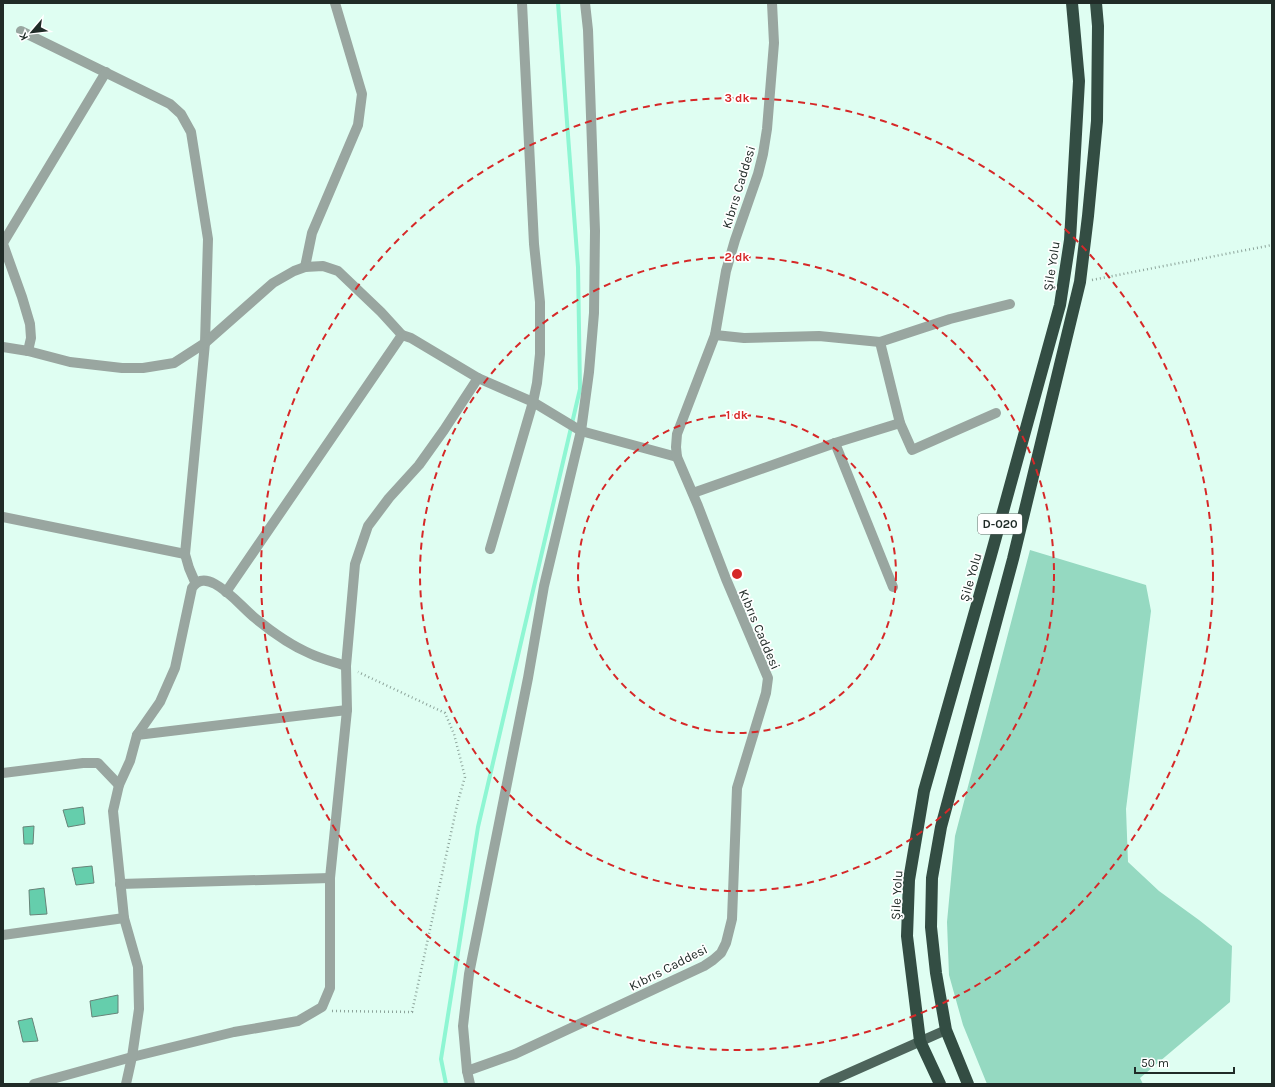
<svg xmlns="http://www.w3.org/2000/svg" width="1275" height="1087" font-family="Karla,sans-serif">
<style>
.green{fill:#95d9c1}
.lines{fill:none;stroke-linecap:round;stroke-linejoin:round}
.stream{stroke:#8ef6d3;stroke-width:4}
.building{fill:#65ceac;stroke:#678378}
.path{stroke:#8da49b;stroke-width:2.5;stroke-dasharray:1 3;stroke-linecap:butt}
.minor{stroke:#99a6a0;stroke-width:10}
.major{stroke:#4d645b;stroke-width:10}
.highway{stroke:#334d43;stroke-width:12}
.ring{fill:none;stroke:#d62828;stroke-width:2;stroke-dasharray:7 5}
.labels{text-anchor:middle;stroke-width:3.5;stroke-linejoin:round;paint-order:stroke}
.shield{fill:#fff;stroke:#636b68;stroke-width:1}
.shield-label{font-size:12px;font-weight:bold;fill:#202b27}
.street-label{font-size:13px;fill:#202b27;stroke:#fff}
.centre{fill:#d62828;stroke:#fff;stroke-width:2}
.ring-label{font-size:12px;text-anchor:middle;font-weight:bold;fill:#d62828;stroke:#fff;stroke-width:3.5;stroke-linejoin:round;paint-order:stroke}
</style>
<rect width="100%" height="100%" fill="#dffef2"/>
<path class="green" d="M1030 550 1146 585 1151 611 1126 809 1128 862 1159 891 1199 920 1232 946 1230 1002 1140 1078 1143 1084H987L963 1025 949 975 947 922 955 836Z"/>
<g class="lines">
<path class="stream" d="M446 1084 441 1059 478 827 580 389 578 267 558 3"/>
</g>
<g class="building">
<path d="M83 807 85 824 68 827 63 810Z"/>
<path d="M34 826 33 844H24L23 827Z"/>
<path d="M92 866 94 883 76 885 72 868Z"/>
<path d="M44 888 47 914 30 915 29 890Z"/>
<path d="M118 995V1013L92 1017 90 1001Z"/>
<path d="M32 1018 38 1041 23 1042 18 1021Z"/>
</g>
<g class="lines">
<g class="path">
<path d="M1092 280 1272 245"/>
<path d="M332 1011 412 1012 458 801 465 777 454 734 445 713 358 672"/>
</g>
<g class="minor">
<path d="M21 31 170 104 181 114 191 132 208 239 205 343 185 554 189 568 195 582"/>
<path d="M3 243 106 72"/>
<path d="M3 244 22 297 30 324 31 338 28 351"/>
<path d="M305 267 312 233 358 125 362 94 335 3"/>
<path d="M715 335 744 338 819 336 880 342 950 319 1010 304"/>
<path d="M880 342 900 423 912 450 996 413"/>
<path d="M3 347 28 351 70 362 122 368H143L174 363 205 343 273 283 294 271 305 267 323 266 338 271 381 312 402 335 411 338 478 378 533 402 581 431 677 457"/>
<path d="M835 443 893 587"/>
<path d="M693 493 835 443 900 423"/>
<path d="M3 517 185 554"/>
<path d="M490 549 533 402 537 383 540 354V302L534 244 522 3"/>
<path d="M226 592 402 335"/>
<path d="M137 735 347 710"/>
<path d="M3 773 83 763H98L119 785"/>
<path d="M120 884 330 878"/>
<path d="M3 935 124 918"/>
<path d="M467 1071 515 1054 704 966 713 960 721 953 726 943 732 919 737 788 766 693 768 678 726 579 698 506 677 457 676 447 677 434 715 335 726 271 735 240 758 174 763 154 767 129 774 43 772 3"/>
<path d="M34 1084 132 1057 234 1032 298 1021 322 1007 330 988V878L347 710 346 666 355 564 368 526 389 498 419 465 444 430 478 378"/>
<path d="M126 1084 132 1057 139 1009 138 967 124 918 113 811 119 785 130 761 137 735 160 702 175 668 192 588C198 579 206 579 215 584 230 592 242 607 255 618 272 632 290 645 311 654 322 659 334 662 346 666"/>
<path d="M470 1084 467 1071 463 1026 469 974 528 678 544 586 581 431 589 372 594 313 595 231 588 30 585 3"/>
</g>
<path class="major" d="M824 1084 946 1030"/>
<g class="highway">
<path d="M940 1084 920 1041 907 936 909 880 924 791 991 555 1060 305 1070 240 1079 81 1072 3"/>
<path d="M968 1084 946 1030 936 973 931 927 932 878 941 827 1013 559 1080 282 1088 216 1097 121 1098 26 1096 3"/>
</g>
</g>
<g class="ring">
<circle cx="737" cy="574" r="159"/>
<circle cx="737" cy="574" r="317"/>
<circle cx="737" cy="574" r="476"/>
</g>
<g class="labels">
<rect class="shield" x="978" y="514" width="44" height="20" rx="3"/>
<g class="shield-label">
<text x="1000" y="528">D-020</text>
</g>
<g class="street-label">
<text transform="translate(738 187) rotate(-73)" y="5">Kıbrıs Caddesi</text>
<text transform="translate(1051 266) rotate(-81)" y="5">Şile Yolu</text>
<text transform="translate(970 577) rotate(-74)" y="5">Şile Yolu</text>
<text transform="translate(760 629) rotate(67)" y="5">Kıbrıs Caddesi</text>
<text transform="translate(896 895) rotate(-87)" y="5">Şile Yolu</text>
<text transform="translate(668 967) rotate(-27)" y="5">Kıbrıs Caddesi</text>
</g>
</g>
<circle cx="737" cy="574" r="6" class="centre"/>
<g class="ring-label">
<text x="737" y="102">3 dk</text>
<text x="737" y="261">2 dk</text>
<text x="737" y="419">1 dk</text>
</g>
<rect width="1275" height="1087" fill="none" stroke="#202b27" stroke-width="8"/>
<g transform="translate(32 32) rotate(242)" stroke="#ffffff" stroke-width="3" paint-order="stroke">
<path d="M0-3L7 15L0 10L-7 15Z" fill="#202b27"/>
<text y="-6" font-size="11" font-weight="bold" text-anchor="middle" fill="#202b27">K</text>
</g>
<path d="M1135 1067v6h99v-6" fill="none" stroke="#202b27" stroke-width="2"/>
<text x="1141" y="1067" font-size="12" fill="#202b27" stroke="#ffffff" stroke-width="3" paint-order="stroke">50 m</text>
</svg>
